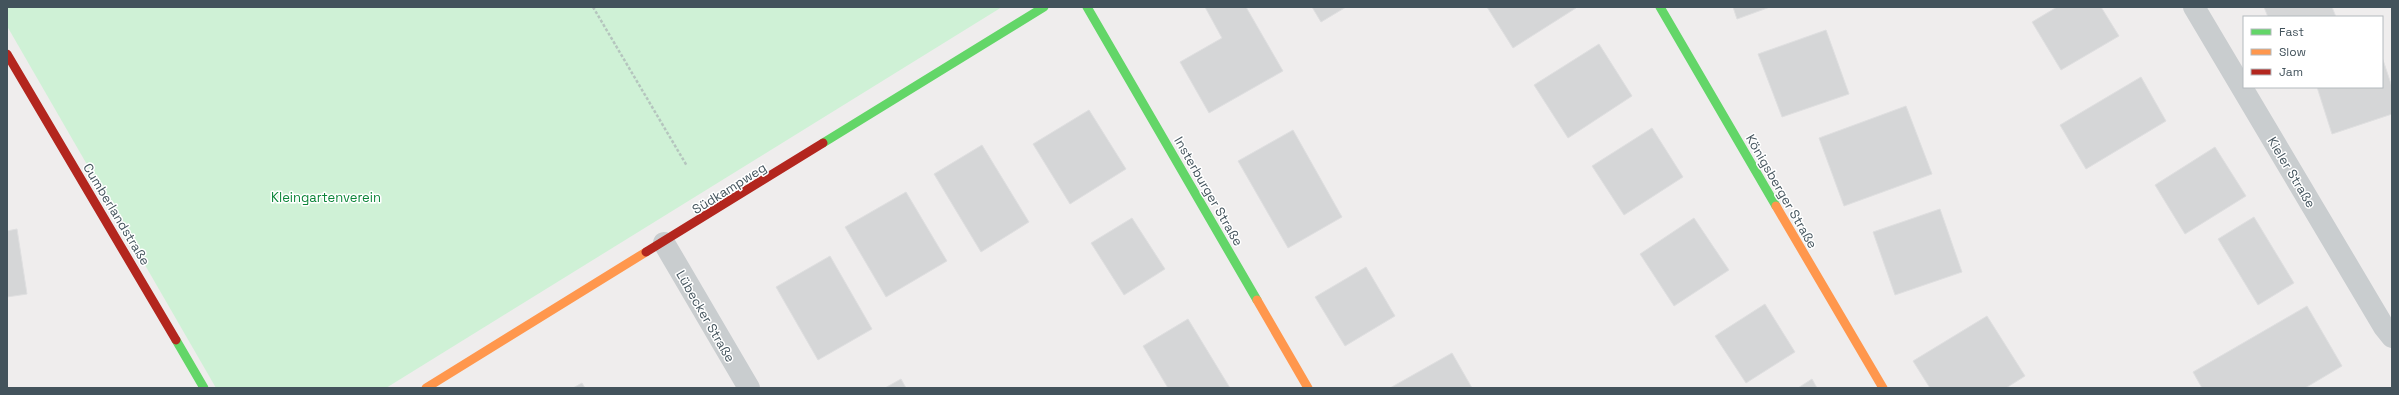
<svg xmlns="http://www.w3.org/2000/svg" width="2399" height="395" font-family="'Space Grotesk',sans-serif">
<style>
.green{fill:#cff1d6}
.building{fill:#d5d6d7;stroke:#dfdfe0}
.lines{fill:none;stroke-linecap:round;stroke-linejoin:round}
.path{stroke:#b5c5be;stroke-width:2.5;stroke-dasharray:3 2;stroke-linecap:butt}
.street{stroke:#c9cdcf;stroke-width:22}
.fast{stroke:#63d668;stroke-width:9}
.slow{stroke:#ff974d;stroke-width:9}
.jam{stroke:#b3261e;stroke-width:9}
.labels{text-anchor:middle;stroke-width:3;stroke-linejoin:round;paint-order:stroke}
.street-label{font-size:13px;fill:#43535c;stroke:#fff}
.park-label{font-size:13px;fill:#0b8539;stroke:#fff}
</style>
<rect width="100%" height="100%" fill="#efeded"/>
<path class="green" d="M7 7H1002L386 388H216L7 26Z"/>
<g class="building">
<path d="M1205 7H1246L1283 71 1209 113 1180 62 1222 38Z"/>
<path d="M1312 7H1346L1321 22Z"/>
<path d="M1487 7H1575L1576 8 1513 48Z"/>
<path d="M1733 7H1770L1737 19Z"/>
<path d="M2057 7H2101L2119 36 2061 70 2032 22Z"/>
<path d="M2264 7H2332L2336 17H2268Z"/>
<path d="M1826 30 1849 94 1782 117 1758 54Z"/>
<path d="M1599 44 1632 96 1568 138 1534 85Z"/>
<path d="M2382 57 2392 87V114L2332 134 2317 87H2382Z"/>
<path d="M2141 77 2166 121 2086 169 2060 125Z"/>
<path d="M1906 106 1932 174 1844 206 1819 138Z"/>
<path d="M1089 110 1126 169 1070 204 1033 144Z"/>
<path d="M1652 128 1683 177 1624 215 1592 166Z"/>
<path d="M1293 130 1342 217 1288 248 1238 161Z"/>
<path d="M982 145 1029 222 981 252 934 174Z"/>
<path d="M2215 147 2246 196 2185 234 2155 185Z"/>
<path d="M906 192 947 261 886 297 845 227Z"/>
<path d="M1940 209 1962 272 1895 295 1873 232Z"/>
<path d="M2254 217 2294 283 2258 305 2218 239Z"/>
<path d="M1132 218 1165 269 1124 295 1091 243Z"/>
<path d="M1694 218 1729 270 1674 306 1640 254Z"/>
<path d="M17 229 27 294 7 297V231Z"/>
<path d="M830 256 872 329 818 360 776 287Z"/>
<path d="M1366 267 1395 316 1345 346 1315 297Z"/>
<path d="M1765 304 1795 352 1746 383 1715 336Z"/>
<path d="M2307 306 2342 366 2305 388H2202L2193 372Z"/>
<path d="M1987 316 2025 376 2006 388H1930L1913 361Z"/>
<path d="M1188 319 1230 388H1168L1143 346Z"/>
<path d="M1452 353 1472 388H1390Z"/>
<path d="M901 379 906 388H885Z"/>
<path d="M1812 379 1817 388H1798Z"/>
<path d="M582 383 585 388H573Z"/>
</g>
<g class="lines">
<path class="path" d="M593 7 687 166"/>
<g class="street">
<path d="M2194 7 2384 327 2392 337"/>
<path d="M664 243 749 388"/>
</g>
<g class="fast">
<path d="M1087 7 1257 300"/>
<path d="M1660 7 1776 206"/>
<path d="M823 143 1044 7"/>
<path d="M176 340 204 388"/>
</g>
<g class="slow">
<path d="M1776 206 1883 388"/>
<path d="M1257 300 1308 388"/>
<path d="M426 388 646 252"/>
</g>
<g class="jam">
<path d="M7 54 176 340"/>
<path d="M646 252 823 143"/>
</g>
</g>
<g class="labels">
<g class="street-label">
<text transform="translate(2292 172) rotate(59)" y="5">Kieler Straße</text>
<text transform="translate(729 188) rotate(-32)" y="5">Südkampweg</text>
<text transform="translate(1209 191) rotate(60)" y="5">Insterburger Straße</text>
<text transform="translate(1782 191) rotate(60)" y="5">Königsberger Straße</text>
<text transform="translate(117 214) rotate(59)" y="5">Cumberlandstraße</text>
<text transform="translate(706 316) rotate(60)" y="5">Lübecker Straße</text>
</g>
<g class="park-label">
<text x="326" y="202">Kleingartenverein</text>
</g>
</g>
<rect width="2399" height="395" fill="none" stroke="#43535c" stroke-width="16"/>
<rect x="2243" y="16" width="140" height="72" fill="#ffffff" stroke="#b4babe"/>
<rect x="2251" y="29" width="20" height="6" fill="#63d668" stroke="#b4babe"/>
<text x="2279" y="36" font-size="12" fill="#43535c">Fast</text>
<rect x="2251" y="49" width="20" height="6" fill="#ff974d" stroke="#b4babe"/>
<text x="2279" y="56" font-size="12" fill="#43535c">Slow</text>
<rect x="2251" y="69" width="20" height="6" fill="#b3261e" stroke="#b4babe"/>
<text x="2279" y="76" font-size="12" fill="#43535c">Jam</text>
</svg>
